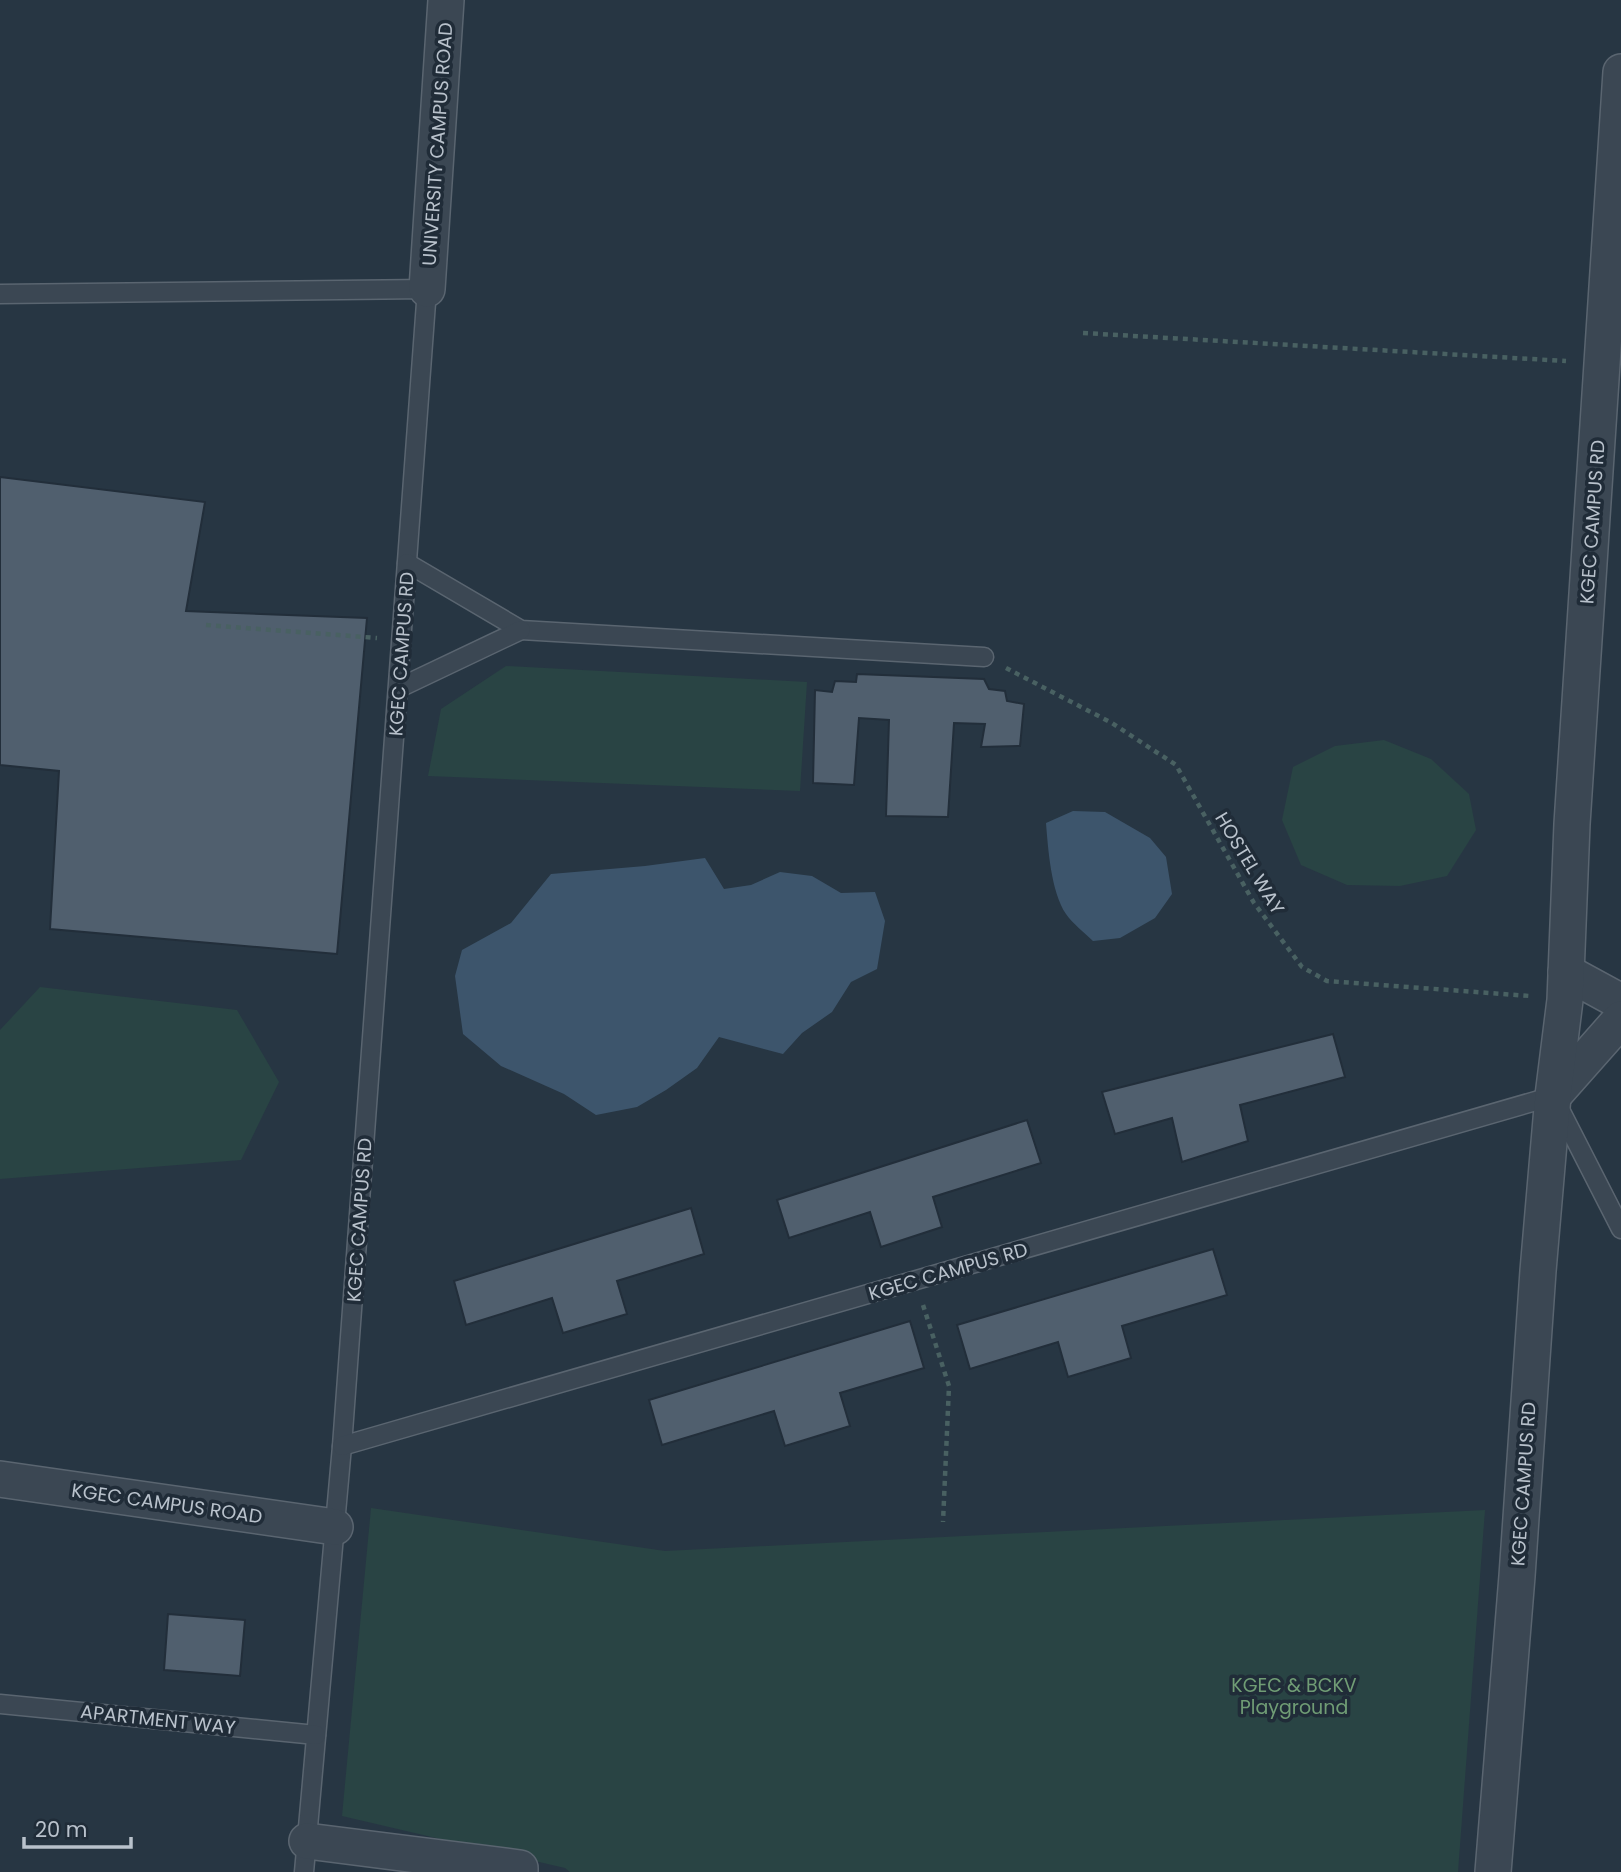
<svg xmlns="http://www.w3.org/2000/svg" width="1621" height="1872" font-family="Poppins,sans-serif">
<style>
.green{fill:#294444}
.water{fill:#3d556c}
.building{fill:#505f6e;stroke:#222e3a;stroke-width:2}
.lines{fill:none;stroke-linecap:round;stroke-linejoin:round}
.service-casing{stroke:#5a6570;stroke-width:21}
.minor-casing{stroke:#5a6570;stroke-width:38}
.path{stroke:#496162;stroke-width:4.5;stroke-dasharray:5 5;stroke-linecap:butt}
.service{stroke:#3b4753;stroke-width:18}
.minor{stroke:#3b4753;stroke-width:35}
.labels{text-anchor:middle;stroke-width:7;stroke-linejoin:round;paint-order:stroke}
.street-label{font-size:19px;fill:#b9c2cc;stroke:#202c38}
.park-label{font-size:19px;fill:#709d75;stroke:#202c38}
</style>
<rect width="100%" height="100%" fill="#273643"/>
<g class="green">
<path d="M506 666 807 682 800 791 428 776 441 709Z"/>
<path d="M1384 740 1431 759 1469 794 1476 830 1447 876 1400 886 1347 885 1301 865 1282 820 1293 767 1335 746Z"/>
<path d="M40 987 237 1010 279 1082 241 1160 0 1179V1030Z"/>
<path d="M371 1508 665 1551 1485 1510 1458 1872H570L565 1868 342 1816Z"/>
</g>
<g class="water">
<path d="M1073 811 1105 812 1150 838 1166 857 1172 894 1155 918 1120 938 1093 941C1084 932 1073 924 1066 914 1051 892 1048 848 1046 823Z"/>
<path d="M705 858 724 889 751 885 780 872 812 876 841 893 875 892 885 921 877 969 851 982 832 1012 802 1033 783 1054 719 1037 697 1068 666 1090 637 1107 596 1115 564 1094 501 1066 463 1034 455 976 462 950 511 923 551 874 645 866Z"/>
</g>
<g class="building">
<path d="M0 477 205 502 186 611 367 618 337 954 50 929 59 771 0 765Z"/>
<path d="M857 674 984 679 989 689 1005 691 1007 701 1024 704 1020 746 981 747 985 724 954 723 948 817 886 816 889 720 859 718 854 785 813 783 815 690 832 692 835 681 856 682Z"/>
<path d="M1333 1034 1345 1077 1240 1105 1248 1141 1182 1162 1172 1118 1115 1134 1102 1092Z"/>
<path d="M1027 1120 1041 1163 933 1197 942 1227 881 1247 870 1212 789 1238 777 1200Z"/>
<path d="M691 1208 704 1254 617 1281 627 1314 563 1333 552 1298 466 1325 454 1281Z"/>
<path d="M1213 1249 1227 1295 1122 1326 1131 1358 1068 1377 1058 1342 970 1369 957 1325Z"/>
<path d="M910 1321 924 1368 840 1393 850 1426 785 1446 774 1411 662 1445 649 1400Z"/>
<path d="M168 1614 245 1620 240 1676 164 1670Z"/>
</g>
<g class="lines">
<g class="service-casing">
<g id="service">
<path d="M0 294 427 289 342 1446 304 1872"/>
<path d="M407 563 521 630 984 657"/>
<path d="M399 688 521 630"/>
<path d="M342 1446 1553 1096 1621 1229"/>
<path d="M0 1704 316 1735"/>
</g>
</g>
<g class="minor-casing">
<g id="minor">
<path d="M427 289 446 0"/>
<path d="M1566 972 1621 1002"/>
<path d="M1553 1096 1621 1019"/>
<path d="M0 1479 335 1527"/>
<path d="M307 1841 520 1868V1872"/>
<path d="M1493 1872 1517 1576 1538 1271 1553 1096 1565 1000 1572 824 1621 72"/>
</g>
</g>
<g class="path">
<path d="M1083 333 1566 361"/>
<path d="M206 625 377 638"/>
<path d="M1006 668 1112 723 1176 765 1254 903 1302 967 1327 981 1530 996"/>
<path d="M923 1305 949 1386 943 1522"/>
</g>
<use href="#service" class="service"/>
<use href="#minor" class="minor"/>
</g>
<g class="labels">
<g class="street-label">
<text transform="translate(437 144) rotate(-86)" y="7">UNIVERSITY CAMPUS ROAD</text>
<text transform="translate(1592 522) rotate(-86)" y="7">KGEC CAMPUS RD</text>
<text transform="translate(401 654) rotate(-86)" y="7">KGEC CAMPUS RD</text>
<text transform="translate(1250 863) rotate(59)" y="7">HOSTEL WAY</text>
<text transform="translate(359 1220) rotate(-86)" y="7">KGEC CAMPUS RD</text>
<text transform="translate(948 1271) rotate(-16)" y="7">KGEC CAMPUS RD</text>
<text transform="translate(1523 1484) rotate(-86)" y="7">KGEC CAMPUS RD</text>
<text transform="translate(167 1503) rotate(8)" y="7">KGEC CAMPUS ROAD</text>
<text transform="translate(158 1719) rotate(6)" y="7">APARTMENT WAY</text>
</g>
<g class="park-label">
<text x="1294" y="1692">KGEC &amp; BCKV<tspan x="1294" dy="22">Playground</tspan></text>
</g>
</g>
<path d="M24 1837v10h107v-10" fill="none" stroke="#b9c2cc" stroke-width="3.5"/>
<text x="35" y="1837" font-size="21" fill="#b9c2cc" stroke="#202c38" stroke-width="5" paint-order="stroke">20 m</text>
</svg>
